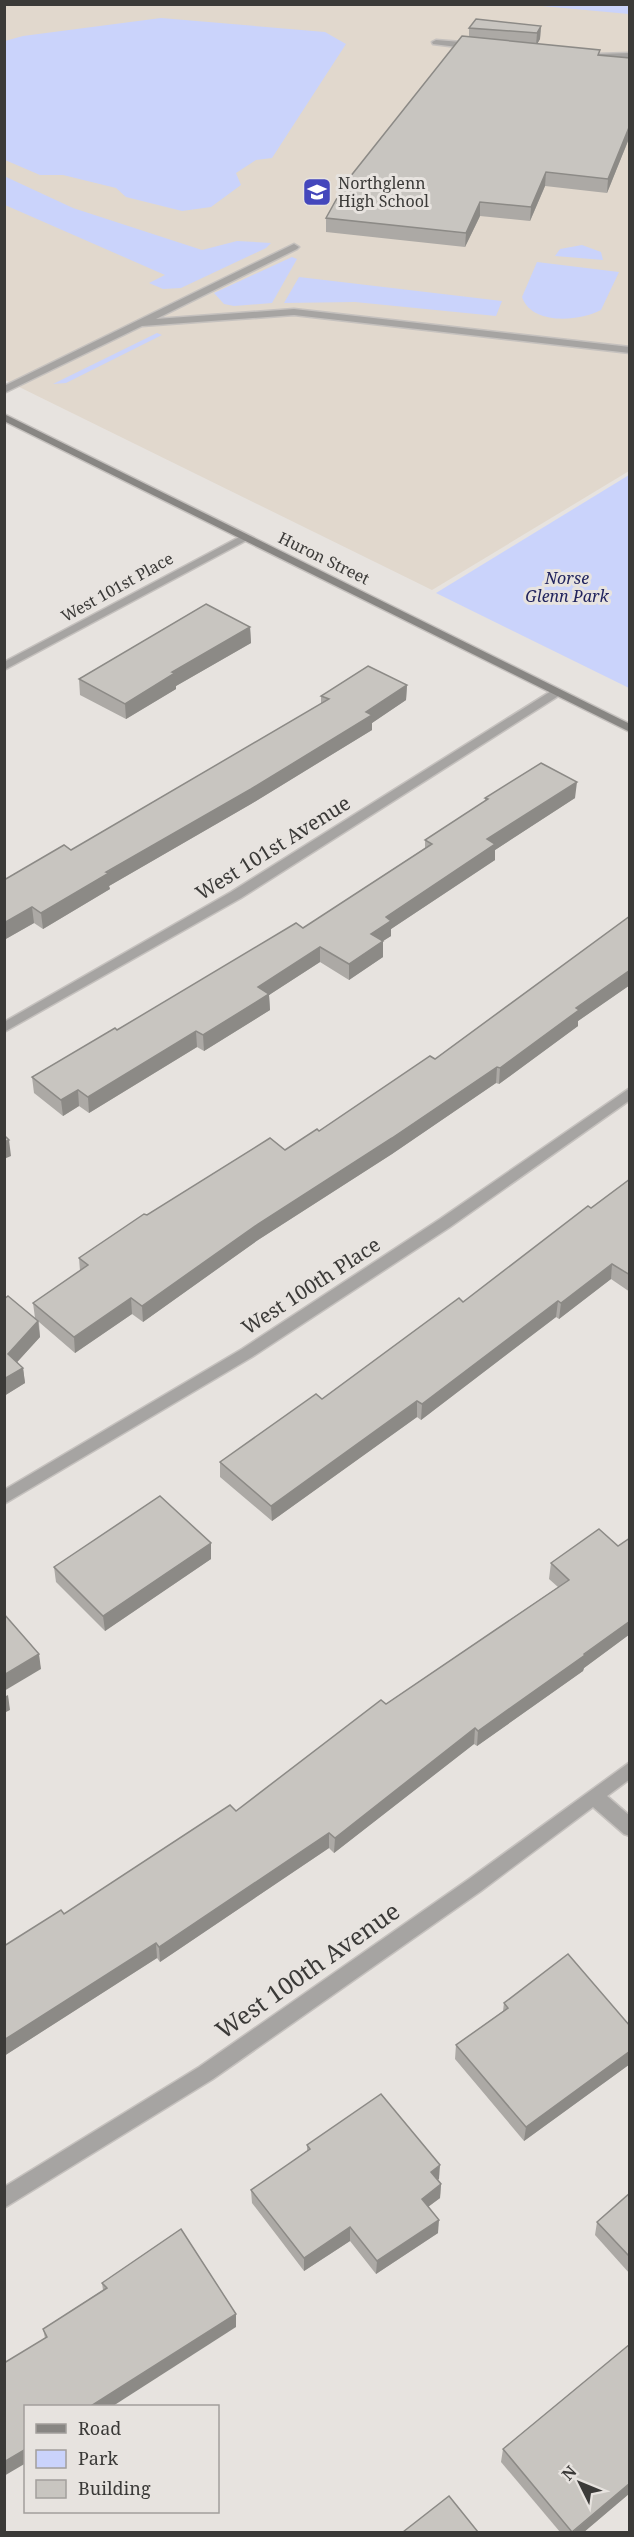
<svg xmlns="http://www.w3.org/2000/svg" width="634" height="2537" font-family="'Noto Serif',serif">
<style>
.built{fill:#e1d8cd}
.green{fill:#cad3fb}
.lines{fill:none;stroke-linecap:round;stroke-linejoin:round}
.lane-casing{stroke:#c5c1be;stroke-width:3}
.street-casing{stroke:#c5c1be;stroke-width:3}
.secondary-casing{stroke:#c5c1be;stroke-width:3}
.lane{fill:#a6a4a2;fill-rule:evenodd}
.street{fill:#a6a4a2;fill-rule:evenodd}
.secondary{fill:#888683;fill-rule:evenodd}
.wall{fill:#aca9a5}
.shaded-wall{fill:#8c8a86}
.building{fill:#c8c5c0;stroke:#8c8a86;stroke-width:1.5}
.labels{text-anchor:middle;stroke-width:6;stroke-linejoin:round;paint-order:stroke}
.far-poi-label{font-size:16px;fill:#3b3a38;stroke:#e7e3df;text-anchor:start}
.far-street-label{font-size:16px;fill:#3b3a38;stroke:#e7e3df}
.far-park-label{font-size:16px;font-style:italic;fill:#21245e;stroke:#e7e3df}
.street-label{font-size:20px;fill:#3b3a38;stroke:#e7e3df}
.near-street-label{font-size:24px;fill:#3b3a38;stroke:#e7e3df}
</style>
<rect width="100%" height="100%" fill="#e7e3df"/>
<path class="built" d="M4 5H629V471L432 590 5 380Z"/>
<g class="green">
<path d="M531 5H629V14Z"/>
<path d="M161 18 325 32 346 44 272 158 256 160 236 173 241 185 211 207 182 211 126 197 116 188 63 175H40L5 160V41L23 36Z"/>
<path d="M4 176 73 208 202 250 237 241 271 243 266 248 181 288 163 289 149 283 165 275 5 205Z"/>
<path d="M582 245 601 252 603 260 555 256 560 249Z"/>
<path d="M292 257 297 259 272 303 234 306 224 304 214 293Z"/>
<path d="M537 262 619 272 601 310C580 321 532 326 522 297Z"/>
<path d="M299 277 502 301 496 316 355 302 284 303Z"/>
<path d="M157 333 162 335 66 383 53 384Z"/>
<path d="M629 475V688L436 593Z"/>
</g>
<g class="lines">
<g class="lane-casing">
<g id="lane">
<path d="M436 40 474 43 478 46 474 49 433 44 432 42Z"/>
<path d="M630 53V59L597 60 593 57 597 54Z"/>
</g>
</g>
<g class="street-casing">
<g id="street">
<path d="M294 244 299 247 297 249 156 319 294 309 630 347V353L294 315 142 326 4 393V386Z"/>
<path d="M245 534 251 537 249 539 4 670V662Z"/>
<path d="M556 688 562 692 560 695 241 898 4 1032V1022L231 892Z"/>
<path d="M630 1088V1100L450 1227 252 1357 4 1504V1490L242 1349 440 1219Z"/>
<path d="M630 1762V1779L607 1796 630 1816V1836L624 1834 593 1807 481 1891 213 2079 4 2208V2187L199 2067 469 1879Z"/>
</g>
</g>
<g class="secondary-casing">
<path id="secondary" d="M4 414 630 724V732L4 421Z"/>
</g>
<use href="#lane" class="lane"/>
<use href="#street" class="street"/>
<use href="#secondary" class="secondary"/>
</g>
<g class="wall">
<path d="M541 26 540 39 537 44 599 55 630 58V136L607 193 545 186 530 221 480 216 465 247 326 232V218L469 37V28Z"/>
<path d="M250 627 251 643 176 686V689L126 719 80 695 79 679Z"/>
<path d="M407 685 406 700 372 723V730L251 804 109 886 110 889 43 929 34 923 4 940V880L71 850 321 704V696Z"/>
<path d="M485 798H575L495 850V860L391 929V936L383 941V957L349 980 320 962 269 995 270 1010 204 1051 197 1047 89 1113 79 1106 63 1116 34 1093 32 1077 303 928 425 848V840L485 801Z"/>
<path d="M630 916V985L578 1021V1026L499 1084 496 1083 392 1154 258 1240 143 1322 132 1314 75 1353 39 1322 40 1337 17 1362 23 1368 25 1383 4 1396V1299L35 1318 33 1303 80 1271 79 1258 147 1215 285 1150 319 1131 435 1059Z"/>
<path d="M630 1179V1292L611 1279 559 1319 556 1317 421 1420 417 1417 272 1521 220 1477V1462L322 1399 463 1302 591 1208Z"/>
<path d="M630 1538V1634L584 1668 583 1671 477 1746 474 1744 334 1853 329 1848 160 1962 157 1958 4 2056V1946L64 1914 236 1811 386 1704 558 1587 549 1579 551 1563 618 1546Z"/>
<path d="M211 1543V1559L105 1631 56 1582 54 1567Z"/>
<path d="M504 2003 630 2026V2064L524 2141 455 2059 456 2045 503 2011Z"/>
<path d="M307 2145 439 2179 437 2180 441 2184 440 2198 428 2207 438 2233 376 2274 350 2241 304 2271 252 2203 251 2190 307 2151Z"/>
<path d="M630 2193V2274L595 2235 597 2222Z"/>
<path d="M102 2283 236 2314V2327L45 2338 43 2329 103 2290Z"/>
<path d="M630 2344V2493L584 2532H560L501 2462 503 2449Z"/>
</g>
<g class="shaded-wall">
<path d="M541 26 540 39 536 46 537 33Z"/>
<path d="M630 125V136L607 193 608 179Z"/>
<path d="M546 172 545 186 530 221 531 207Z"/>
<path d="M480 202V216L465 247 466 233Z"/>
<path d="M250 627 251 643 176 686V689L126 719 125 704 172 672Z"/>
<path d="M407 685 406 700 372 723V730L251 804 109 886 110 889 43 929 41 913 366 712Z"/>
<path d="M577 782 575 798 495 850V860L391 929V936L383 941V957L349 980V964L371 934 386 917 487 839Z"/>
<path d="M32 907 34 923 4 940V923Z"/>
<path d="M320 947V962L269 995 270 1010 204 1051 203 1035 258 987Z"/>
<path d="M630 970V985L578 1021V1026L499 1084 500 1068 576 1008Z"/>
<path d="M196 1031 197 1047 89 1113 88 1097Z"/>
<path d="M497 1067 496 1083 392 1154 258 1240 143 1322 142 1306 258 1224Z"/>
<path d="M78 1090 79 1106 63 1116 61 1100Z"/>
<path d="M9 1140 11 1156 4 1159V1142Z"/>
<path d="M612 1264 611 1279 559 1319 561 1303Z"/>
<path d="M131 1298 132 1314 75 1353 74 1337Z"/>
<path d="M558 1301 556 1317 421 1420 422 1404Z"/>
<path d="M38 1321 40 1337 10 1370 8 1354Z"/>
<path d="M23 1368 25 1383 4 1396V1379Z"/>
<path d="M417 1401V1417L272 1521 271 1506Z"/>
<path d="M211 1543V1559L105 1631 103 1616Z"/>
<path d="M630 1621V1634L584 1668 583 1671 477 1746 478 1731Z"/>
<path d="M39 1654 41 1669 4 1691V1675Z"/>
<path d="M8 1695 10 1710 4 1713V1697Z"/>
<path d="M475 1728 474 1744 334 1853 335 1838Z"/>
<path d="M329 1833V1848L160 1962 159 1947Z"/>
<path d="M156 1943 157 1958 4 2056V2040Z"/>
<path d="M630 2051V2064L524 2141 526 2127Z"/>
<path d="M440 2165 439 2179 430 2186 431 2172Z"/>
<path d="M441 2184 440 2198 421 2212 422 2199Z"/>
<path d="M439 2220 438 2233 376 2274 377 2261Z"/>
<path d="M350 2227V2241L304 2271V2258Z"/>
<path d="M236 2314V2327L113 2406H91Z"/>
<path d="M26 2449V2463L4 2476V2462Z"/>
<path d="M630 2483V2493L584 2532H573Z"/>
</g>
<g class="building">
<path d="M476 19 541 26 537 33 469 28Z"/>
<path d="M462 36 600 50 598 55 630 58V125L608 179 546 172 531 207 480 202 466 233 326 218 346 182Z"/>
<path d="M206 604 250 627 172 672 175 673 125 704 79 679Z"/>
<path d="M368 666 407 685 366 712 372 715 251 789 106 872 109 873 41 913 32 907 4 923V880L64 845 71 850 329 699 321 696Z"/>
<path d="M541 763 577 782 487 839 495 844 386 917 391 921 371 934 383 941 349 964 320 947 258 987 269 994 203 1035 196 1031 88 1097 78 1090 61 1100 32 1077 115 1028 117 1030 296 923 303 928 432 844 425 840 488 799 485 798Z"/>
<path d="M630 916V970L576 1008 579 1010 500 1068 497 1067 392 1138 258 1224 142 1306 131 1298 74 1337 33 1303 88 1265 79 1258 144 1214 147 1215 270 1138 285 1150 317 1129 319 1131 430 1056 435 1059Z"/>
<path d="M4 1135 9 1140 4 1142Z"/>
<path d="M630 1179V1275L612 1264 561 1303 558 1301 422 1404 417 1401 271 1506 220 1462 316 1394 322 1399 459 1298 463 1302 588 1206 591 1208Z"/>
<path d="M8 1296 38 1321 8 1354 23 1368 4 1379V1299Z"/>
<path d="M160 1496 211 1543 103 1616 54 1567Z"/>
<path d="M599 1529 618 1546 630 1538V1621L584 1654 585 1655 478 1731 475 1728 335 1838 329 1833 159 1947 156 1943 4 2040V1946L61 1910 64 1914 230 1805 236 1811 381 1700 386 1704 569 1580 551 1563Z"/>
<path d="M4 1614 39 1654 4 1675Z"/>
<path d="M568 1954 630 2026V2051L526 2127 456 2045 508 2008 504 2003Z"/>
<path d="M381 2094 440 2165 431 2172 441 2184 422 2199 439 2220 377 2261 350 2227 304 2258 251 2190 310 2149 307 2145Z"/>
<path d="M630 2193V2257L597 2222Z"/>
<path d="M181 2229 236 2314 91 2406H26V2449L4 2462V2363L47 2337 43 2329 107 2288 102 2283Z"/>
<path d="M630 2344V2483L572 2532 503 2449Z"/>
<path d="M449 2496 478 2532H403Z"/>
</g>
<defs>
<g id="school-square" transform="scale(1.5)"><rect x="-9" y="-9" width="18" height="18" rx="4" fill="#4447bc" stroke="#e7e3df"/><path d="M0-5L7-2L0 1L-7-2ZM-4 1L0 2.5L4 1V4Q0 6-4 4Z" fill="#fff"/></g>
</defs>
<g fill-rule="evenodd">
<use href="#school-square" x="317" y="192"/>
</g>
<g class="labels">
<g class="far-poi-label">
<text x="338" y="189">Northglenn<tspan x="338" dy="18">High School</tspan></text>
</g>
<g class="far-street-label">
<text transform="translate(324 558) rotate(26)" y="6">Huron Street</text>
<text transform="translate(117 587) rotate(-29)" y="6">West 101st Place</text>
</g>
<g class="far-park-label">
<text x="567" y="584">Norse<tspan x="567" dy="18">Glenn Park</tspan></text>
</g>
<g class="street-label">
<text transform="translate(273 848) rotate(-32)" y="7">West 101st Avenue</text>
<text transform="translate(311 1286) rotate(-33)" y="7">West 100th Place</text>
</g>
<g class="near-street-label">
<text transform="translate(308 1971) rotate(-35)" y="8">West 100th Avenue</text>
</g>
</g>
<rect width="634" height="2537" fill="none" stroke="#3b3a38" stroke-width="12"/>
<rect x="24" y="2405" width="195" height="108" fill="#e7e3df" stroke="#a29f9c" stroke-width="1.5"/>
<rect x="36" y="2424" width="30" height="9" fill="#888683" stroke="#a29f9c" stroke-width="1.5"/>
<text x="78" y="2435" font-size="18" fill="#3b3a38">Road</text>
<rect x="36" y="2450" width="30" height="18" fill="#cad3fb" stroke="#a29f9c" stroke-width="1.5"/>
<text x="78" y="2465" font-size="18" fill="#3b3a38">Park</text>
<rect x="36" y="2480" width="30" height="18" fill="#c8c5c0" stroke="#a29f9c" stroke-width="1.5"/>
<text x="78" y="2495" font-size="18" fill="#3b3a38">Building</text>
<g transform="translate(580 2483) rotate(313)" stroke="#e7e3df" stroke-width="4.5" paint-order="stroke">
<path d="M0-4.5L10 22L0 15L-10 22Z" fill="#3b3a38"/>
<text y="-9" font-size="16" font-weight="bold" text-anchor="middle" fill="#3b3a38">N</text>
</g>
</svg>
